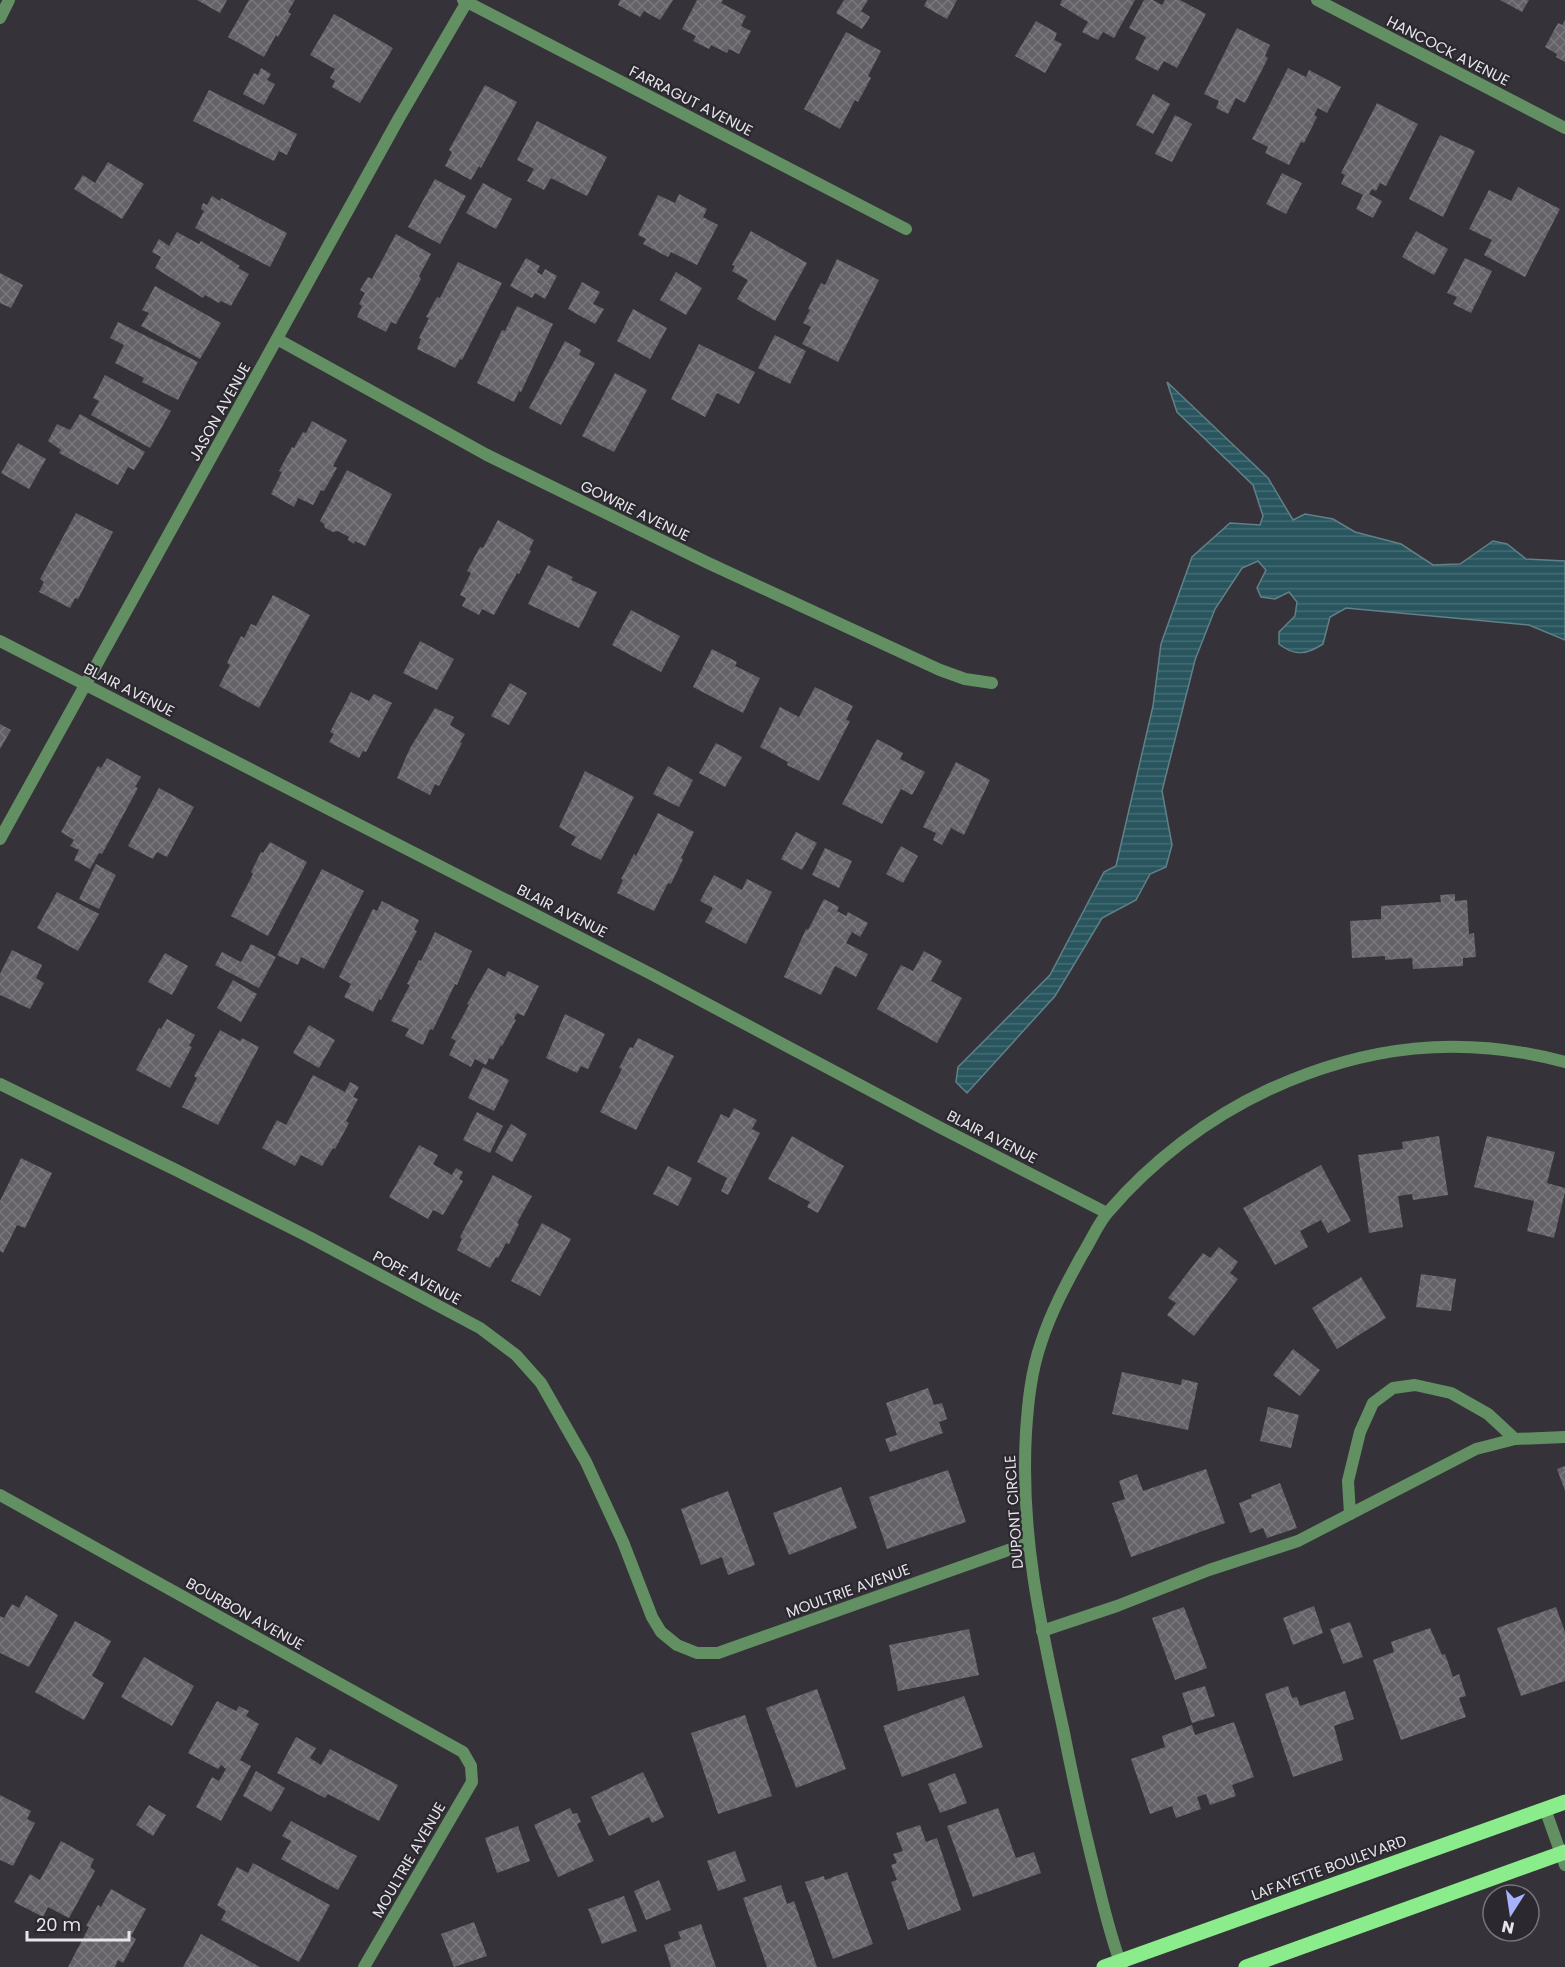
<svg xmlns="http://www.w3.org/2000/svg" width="1565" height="1967" font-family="Poppins,sans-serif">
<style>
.water{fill:url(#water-rules);stroke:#618088;stroke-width:1.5}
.building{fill:url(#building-cross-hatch)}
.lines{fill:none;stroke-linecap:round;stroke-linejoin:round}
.lane{stroke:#639062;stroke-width:12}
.street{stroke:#639062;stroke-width:12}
.primary{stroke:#8aec8b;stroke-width:15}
.labels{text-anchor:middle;stroke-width:4.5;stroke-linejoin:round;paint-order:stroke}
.street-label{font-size:15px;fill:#e6e5e9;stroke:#2b292f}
</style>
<defs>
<pattern id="water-rules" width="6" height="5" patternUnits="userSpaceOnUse" patternTransform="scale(1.5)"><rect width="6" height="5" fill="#28555e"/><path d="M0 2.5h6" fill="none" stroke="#476d75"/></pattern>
<pattern id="building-cross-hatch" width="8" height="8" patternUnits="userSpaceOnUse" patternTransform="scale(1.5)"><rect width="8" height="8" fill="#646167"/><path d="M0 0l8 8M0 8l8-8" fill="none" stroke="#7a787d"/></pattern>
</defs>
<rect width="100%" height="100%" fill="#353339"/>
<path class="water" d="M1167 382 1268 478 1293 520 1305 514 1333 519 1355 532 1401 544 1433 565 1460 564 1493 541 1507 544 1526 559 1565 561V640L1529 625 1346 608 1330 617 1323 644C1306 655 1294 656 1279 644V632L1295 616 1297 602 1289 592 1275 599 1261 597 1257 588 1266 570 1258 561 1242 568 1215 609 1195 660 1162 791 1172 845 1166 867 1150 874 1136 900 1102 918 1055 996 967 1093 956 1082 958 1067 1050 975 1104 872 1116 866 1153 706 1161 644 1192 557 1230 523 1260 525 1263 516 1253 485 1177 412Z"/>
<g class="building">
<path d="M197 0H227L220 13Z"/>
<path d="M249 0H295L288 12 291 14 278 37 276 35 264 57 228 37Z"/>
<path d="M620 0H673L660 20 644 11 640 17 618 5Z"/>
<path d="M697 0H723L721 3 746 16 741 26 751 31 739 54 729 49 727 53 711 45 709 49 693 41 696 36 682 29Z"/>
<path d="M844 0H868L861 11 870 17 862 29 836 13Z"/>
<path d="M927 0H957L947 19 924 6Z"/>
<path d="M1062 0H1135L1114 38 1103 32 1098 40 1082 32 1088 22 1060 5Z"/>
<path d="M1144 0H1153L1162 5 1165 0H1180L1206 14 1177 68 1164 61 1158 71 1135 59 1146 37 1129 28Z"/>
<path d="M1500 0H1529L1522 12Z"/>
<path d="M334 14 393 48 360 103 332 87 335 81 330 78 335 69 310 55Z"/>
<path d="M1565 20V62L1556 57 1557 54 1545 47 1558 23 1562 25Z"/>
<path d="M1036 21 1057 33 1054 40 1062 44 1045 73 1015 56Z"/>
<path d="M1237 28 1270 45 1265 56 1268 58 1245 103 1236 98 1228 114 1216 108 1219 101 1204 94Z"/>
<path d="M846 32 881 51 868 76 871 78 858 102 855 100 840 129 804 109Z"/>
<path d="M261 68 271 74 267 80 275 84 264 105 243 94 254 73 258 75Z"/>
<path d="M1288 68 1306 77 1309 70 1341 87 1327 113 1318 108 1314 115 1317 117 1304 143 1301 142 1289 165 1265 153 1268 147 1252 139Z"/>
<path d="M485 85 517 102 481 168 479 166 471 180 445 166 452 152 449 150Z"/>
<path d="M209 90 297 134 287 155 279 151 274 161 193 121Z"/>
<path d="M1153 94 1170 104 1153 134 1136 125Z"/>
<path d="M1377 103 1418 124 1386 186 1380 183 1376 191 1372 189 1369 194 1382 201 1373 218 1356 209 1363 195 1341 184 1345 175 1341 173Z"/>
<path d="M1175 115 1192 124 1172 162 1155 154Z"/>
<path d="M537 121 607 157 587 196 551 178 544 190 527 181 534 169 517 160Z"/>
<path d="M1440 135 1475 151 1443 217 1409 199Z"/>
<path d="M108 162 144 184 122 219 74 189 83 175 95 183Z"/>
<path d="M1282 173 1302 183 1286 214 1266 204Z"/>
<path d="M435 179 466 196 440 244 408 227Z"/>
<path d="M483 183 512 199 496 229 466 213Z"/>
<path d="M1518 187 1560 209 1525 277 1484 255 1492 240 1469 229 1489 190 1511 201Z"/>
<path d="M679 194 707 209 703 217 718 225 697 265 671 252 668 257 643 244 646 239 638 235 658 195 675 203Z"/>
<path d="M212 196 220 201 221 198 287 233 270 267 195 228 204 211 201 209 203 203 207 205Z"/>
<path d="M751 231 807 263 775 321 737 299 748 280 732 271 735 266 732 265Z"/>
<path d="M1416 231 1448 249 1434 275 1402 257Z"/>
<path d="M177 232 199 244 201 241 240 266 238 268 249 274 231 306 221 301 219 303 205 295 203 298 155 268 161 257 152 252 159 239 169 246Z"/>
<path d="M396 234 431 254 419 276 421 279 396 324 391 322 386 332 357 317 362 306 359 304 365 293 360 290 368 277 372 279Z"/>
<path d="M526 258 540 266 537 272 542 275 545 269 557 276 545 299 535 293 532 298 510 286Z"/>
<path d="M1465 258 1492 271 1471 313 1453 304 1457 297 1447 293Z"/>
<path d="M837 259 879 280 838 362 802 344 811 327 803 323 810 310 808 309 821 283 825 285Z"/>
<path d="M458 262 502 283 462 360 460 359 455 368 417 349 421 339 419 338 429 318 426 317 437 297 440 298Z"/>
<path d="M676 272 702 288 686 315 660 300Z"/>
<path d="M0 273 23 285 11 308 0 303Z"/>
<path d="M582 282 600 292 593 304 604 309 595 324 568 309Z"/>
<path d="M155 286 221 323 200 359 141 326 149 313 142 310Z"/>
<path d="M517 306 553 324 521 392 519 391 514 402 477 383 502 330 505 331Z"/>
<path d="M633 309 667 328 650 359 617 341Z"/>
<path d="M118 322 198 362 178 400 142 382 144 378 115 363 124 345 110 338Z"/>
<path d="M775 335 806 351 790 384 758 368Z"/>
<path d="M565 341 581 350 579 355 595 363 561 425 529 408Z"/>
<path d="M699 344 755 372 739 404 717 393 705 417 671 399Z"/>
<path d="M615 373 647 390 614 452 582 436Z"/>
<path d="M105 375 171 411 150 448 91 415 99 401 93 398Z"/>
<path d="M80 414 145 452 134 470 128 467 118 485 59 453 61 450 48 441 57 424 70 430Z"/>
<path d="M312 421 347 440 333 466 337 468 324 491 321 490 313 505 298 498 294 507 271 494 282 472 279 471 292 447 294 448 303 432 306 433Z"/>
<path d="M18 443 46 459 29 489 1 473Z"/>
<path d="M347 470 392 494 365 546 355 541 354 544 348 540 349 537 338 531 333 532 325 528 324 524 320 521Z"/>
<path d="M76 513 113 532 78 599 75 598 70 608 39 592 44 582 40 579Z"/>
<path d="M498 520 534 540 529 550 531 551 519 574 517 573 494 615 482 609 479 615 462 606 466 598 460 595 471 573 467 571 480 547 483 548Z"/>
<path d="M548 565 573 577 571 580 597 592 579 628 528 604Z"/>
<path d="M273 595 310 615 259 708 219 686 230 665 227 663 241 636 244 638 251 624 256 626Z"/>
<path d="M631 610 680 636 661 672 612 645Z"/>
<path d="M420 641 454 659 437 690 403 673Z"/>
<path d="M712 649 737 662 735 666 760 678 743 713 693 687Z"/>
<path d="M510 683 527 693 509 725 491 716Z"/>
<path d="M815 687 853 706 846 720 850 721 819 781 787 765 788 762 760 747 780 707 799 717Z"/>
<path d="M351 692 369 701 374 694 392 703 366 752 363 751 359 758 329 742 334 734 330 732Z"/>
<path d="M435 708 454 717 450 725 465 734 460 742 462 743 439 786 435 784 430 795 397 778 410 748Z"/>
<path d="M0 724 11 730 0 749Z"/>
<path d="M877 739 903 753 900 759 925 772 912 795 901 789 882 824 842 804Z"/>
<path d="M716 743 742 757 725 787 699 773Z"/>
<path d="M107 758 141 777 135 787 138 788 102 854 99 853 90 869 74 860 79 850 70 846 74 840 61 832 98 766 101 768Z"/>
<path d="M956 762 990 780 964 835 951 828 942 845 933 840 936 833 923 827Z"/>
<path d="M668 766 693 780 679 807 653 794Z"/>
<path d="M585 771 634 797 601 860 571 845 576 837 559 827Z"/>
<path d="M159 788 194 807 167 857 157 852 153 859 128 846Z"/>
<path d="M658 813 694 832 681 858 683 859 671 884 668 883 654 911 617 893 623 880 621 879 634 854 636 856Z"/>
<path d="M796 832 817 843 802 870 781 859Z"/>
<path d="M270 842 307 862 268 936 231 916 253 874 251 872 261 852 263 853Z"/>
<path d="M901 846 918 856 903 883 886 874Z"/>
<path d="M825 848 852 861 839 888 812 875Z"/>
<path d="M96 864 116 875 99 909 79 899Z"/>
<path d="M322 869 364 891 324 969 301 957 298 965 277 955Z"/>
<path d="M714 875 742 890 747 879 772 892 746 944 705 922 713 908 700 901Z"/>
<path d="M57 892 99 914 78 951 37 928Z"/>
<path d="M1455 894V901L1467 900 1469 934 1474 933 1476 957 1463 958V966L1413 969 1412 958 1385 960V956L1352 958 1350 921 1381 919V906L1441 902 1440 895Z"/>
<path d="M824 899 839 907 837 911 846 916 848 912 868 923 860 937 852 932 846 943 868 954 856 977 835 966 821 995 784 977 806 929 808 930Z"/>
<path d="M382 901 419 920 414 930 417 931 381 1000 379 999 373 1012 344 997 351 984 339 977 373 909 377 911Z"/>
<path d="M435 932 472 951 457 985 455 984 433 1030 430 1029 423 1045 405 1036 409 1029 391 1021 410 985 407 984 419 960 421 961Z"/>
<path d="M251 944 276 957 259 988 215 965 222 952 241 962Z"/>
<path d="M12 950 42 965 36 978 44 983 30 1009 0 995V974Z"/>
<path d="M924 951 942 961 931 981 962 998 937 1043 877 1009 901 965 913 971Z"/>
<path d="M165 953 188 966 172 995 148 982Z"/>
<path d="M488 968 505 977 508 971 539 986 524 1016 517 1013 514 1019 516 1020 502 1046 501 1045 493 1060 489 1058 486 1065 475 1059 471 1067 449 1055 456 1041 451 1038 469 1005 467 1004Z"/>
<path d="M233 980 257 994 241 1022 217 1008Z"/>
<path d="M565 1014 605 1034 588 1069 581 1066 577 1073 546 1058Z"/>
<path d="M167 1019 195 1035 189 1046 192 1047 170 1088 136 1070 159 1028 161 1029Z"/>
<path d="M309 1025 335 1040 319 1068 293 1053Z"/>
<path d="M220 1030 240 1041 242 1038 259 1047 218 1125 182 1107 197 1078 194 1076Z"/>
<path d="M638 1038 674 1056 636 1130 600 1112 622 1069 619 1068 630 1047 633 1048Z"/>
<path d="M483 1067 509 1080 494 1111 468 1098Z"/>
<path d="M313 1075 345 1092 350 1082 359 1087 353 1097 358 1099 346 1121 349 1123 335 1149 333 1148 322 1166 301 1155 295 1166 262 1148 277 1120 286 1125Z"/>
<path d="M734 1108 757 1120 752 1129 760 1133 728 1195 721 1191 727 1178 697 1162 721 1114 729 1118Z"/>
<path d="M477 1112 503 1126 490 1153 463 1140Z"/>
<path d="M511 1124 527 1134 512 1162 495 1152Z"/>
<path d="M792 1136 844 1166 818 1213 807 1207 810 1202 768 1179Z"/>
<path d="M1439 1136 1448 1195 1413 1200 1412 1194 1398 1196 1403 1227 1369 1233 1358 1155 1403 1149 1402 1142Z"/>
<path d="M1487 1136 1555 1152 1547 1183 1565 1188V1192L1554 1238 1527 1231 1534 1201 1474 1187Z"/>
<path d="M419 1145 438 1155 433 1164 452 1175 456 1168 463 1172 459 1179 463 1181 443 1215 433 1210 428 1219 389 1197Z"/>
<path d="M21 1158 52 1173 25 1228 17 1225 3 1253 0 1251V1201Z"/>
<path d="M1321 1165 1351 1221 1328 1233 1321 1220 1300 1231 1308 1247 1275 1265 1243 1208Z"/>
<path d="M668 1166 692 1178 678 1206 653 1194Z"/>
<path d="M493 1175 532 1196 517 1223 519 1224 509 1244 506 1243 498 1258 496 1257 490 1268 457 1250 462 1239 460 1237Z"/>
<path d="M542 1223 571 1239 540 1296 511 1281Z"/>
<path d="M1219 1247 1238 1262 1230 1273 1238 1279 1194 1336 1167 1315 1176 1303 1168 1298 1203 1253 1210 1258Z"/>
<path d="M1421 1274 1456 1279 1451 1311 1416 1307Z"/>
<path d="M1361 1277 1386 1318 1337 1349 1312 1308Z"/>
<path d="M1293 1349 1320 1370 1300 1396 1273 1375Z"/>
<path d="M1122 1372 1181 1385 1182 1379 1198 1383 1188 1430 1112 1414Z"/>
<path d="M928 1388 934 1405 942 1403 947 1419 939 1422 943 1433 890 1452 885 1439 897 1435 886 1403Z"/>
<path d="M1268 1407 1299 1415 1291 1448 1260 1441Z"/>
<path d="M1565 1466V1491L1557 1469Z"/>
<path d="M1206 1469 1225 1523 1131 1557 1112 1503 1125 1499 1119 1481 1137 1474 1143 1491Z"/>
<path d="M948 1470 966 1522 887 1549 869 1497Z"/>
<path d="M1280 1483 1297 1528 1267 1538 1263 1528 1250 1533 1239 1503 1252 1498 1251 1495Z"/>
<path d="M841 1487 857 1528 789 1555 773 1513Z"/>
<path d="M728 1491 755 1565 728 1575 722 1557 701 1565 681 1509Z"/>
<path d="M26 1595 58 1615 29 1667 0 1653V1616L4 1618 12 1604 19 1608Z"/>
<path d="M1314 1606 1323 1633 1293 1645 1283 1618Z"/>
<path d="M1184 1607 1207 1668 1175 1680 1152 1618Z"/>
<path d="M1556 1607 1565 1632V1681L1521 1696 1497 1628Z"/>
<path d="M75 1621 111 1641 92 1676 104 1683 84 1720 35 1692Z"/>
<path d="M1350 1622 1363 1657 1343 1664 1330 1629Z"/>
<path d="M1430 1628 1442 1655 1445 1654 1453 1677 1459 1674 1466 1696 1459 1698 1466 1717 1401 1740 1373 1660 1394 1652 1391 1642Z"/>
<path d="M969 1629 979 1675 898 1691 889 1645Z"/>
<path d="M144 1657 194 1686 172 1726 121 1697Z"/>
<path d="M1205 1686 1215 1716 1192 1723 1182 1693Z"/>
<path d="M1288 1686 1292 1698 1297 1697 1300 1706 1345 1691 1354 1719 1334 1726 1343 1760 1293 1777 1265 1694Z"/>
<path d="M817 1689 846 1769 796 1788 766 1708Z"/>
<path d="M964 1696 983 1747 902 1777 883 1726Z"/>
<path d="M217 1701 236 1711 239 1706 249 1711 246 1716 259 1724 240 1760 251 1766 221 1821 196 1807 212 1777 219 1781 226 1769 221 1765 218 1769 188 1753Z"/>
<path d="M745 1715 772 1796 718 1814 691 1733Z"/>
<path d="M1234 1722 1254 1777 1232 1785 1236 1796 1210 1805 1206 1794 1197 1797 1201 1809 1176 1818 1172 1806 1150 1814 1131 1759 1165 1747 1162 1736 1192 1725 1195 1735Z"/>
<path d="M296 1737 316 1748 310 1758 321 1765 330 1749 398 1785 379 1821 328 1794 325 1798 277 1773Z"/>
<path d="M256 1771 285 1788 271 1812 243 1796Z"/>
<path d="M643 1772 664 1817 652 1823 649 1817 609 1836 591 1797Z"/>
<path d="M955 1773 967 1803 940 1813 928 1784Z"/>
<path d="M0 1795 31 1811 27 1819 35 1823 13 1866 0 1860Z"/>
<path d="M149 1805 166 1815 153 1836 136 1825Z"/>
<path d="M570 1808 573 1814 577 1813 581 1822 577 1824 594 1861 558 1877 534 1825Z"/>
<path d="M998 1808 1016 1858 1034 1852 1041 1873 973 1897 947 1826Z"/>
<path d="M291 1821 357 1856 338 1890 281 1859 291 1841 282 1836Z"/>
<path d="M920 1825 926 1842 937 1838 961 1910 908 1930 891 1882 897 1880 891 1865 897 1863 893 1854 903 1851 896 1833Z"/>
<path d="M518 1826 530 1861 497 1873 485 1838Z"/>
<path d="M61 1841 94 1859 90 1867 95 1871 69 1918 48 1907 43 1917 14 1902 30 1874 40 1880Z"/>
<path d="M735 1851 746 1881 718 1891 707 1861Z"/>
<path d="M253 1863 330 1905 299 1962 221 1920 226 1911 217 1905 237 1867 248 1873Z"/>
<path d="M847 1872 873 1944 833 1959 805 1882 824 1876 825 1880Z"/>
<path d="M659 1880 671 1910 646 1920 634 1891Z"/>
<path d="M781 1885 787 1904 794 1901 817 1967H767L743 1898Z"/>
<path d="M111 1889 146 1909 131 1936 136 1939 123 1963 118 1960 115 1967H68L89 1927 86 1926 98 1905 101 1907Z"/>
<path d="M624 1896 637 1931 602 1944 588 1909Z"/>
<path d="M474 1922 487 1956 454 1967 441 1934Z"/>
<path d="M701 1924 716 1967H671L664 1945 681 1939 678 1932Z"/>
<path d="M201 1934 260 1967H183Z"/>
</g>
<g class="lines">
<g class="lane">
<path d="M0 18 9 0"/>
<path d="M1350 1514 1348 1481 1360 1432 1373 1403 1393 1388 1415 1385 1451 1393 1488 1414 1515 1439"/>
<path d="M1042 1631 1117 1606 1209 1570 1298 1541 1476 1449 1515 1439 1565 1437"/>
</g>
<g class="street">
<path d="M463 0 906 229"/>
<path d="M1317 0 1565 128"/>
<path d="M277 339 487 455 706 562 940 670 965 679 992 683"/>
<path d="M0 641 651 974 941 1128 1107 1213"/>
<path d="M0 839 399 118 468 0"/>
<path d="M0 1084 178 1171 309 1237 480 1328 516 1355 541 1383 586 1462 623 1542 652 1617 661 1632 677 1645 697 1653H718L1028 1543"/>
<path d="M0 1495 463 1752 471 1766 472 1782 364 1967"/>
<path d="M1545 1809 1565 1865"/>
<path d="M1122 1967C1111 1939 1104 1909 1097 1880 1084 1829 1073 1779 1063 1728 1041 1628 1020 1535 1026 1432 1028 1402 1031 1372 1041 1343 1051 1312 1066 1284 1082 1255 1091 1241 1098 1223 1109 1211 1152 1161 1208 1118 1268 1090 1366 1045 1461 1034 1565 1062"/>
</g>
<g class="primary">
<path d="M1104 1967 1565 1802"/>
<path d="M1246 1967 1565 1852"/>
</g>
</g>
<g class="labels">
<g class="street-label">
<text transform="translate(1448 51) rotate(27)" y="5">HANCOCK AVENUE</text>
<text transform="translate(691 101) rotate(27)" y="5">FARRAGUT AVENUE</text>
<text transform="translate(220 412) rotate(-61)" y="5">JASON AVENUE</text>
<text transform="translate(635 511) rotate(26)" y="5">GOWRIE AVENUE</text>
<text transform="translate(129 690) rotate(27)" y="5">BLAIR AVENUE</text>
<text transform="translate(562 911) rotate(27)" y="5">BLAIR AVENUE</text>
<text transform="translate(992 1137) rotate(27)" y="5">BLAIR AVENUE</text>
<text transform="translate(417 1278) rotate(28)" y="5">POPE AVENUE</text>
<text transform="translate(1014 1512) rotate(-94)" y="5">DUPONT CIRCLE</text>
<text transform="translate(848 1591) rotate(-20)" y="5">MOULTRIE AVENUE</text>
<text transform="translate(245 1614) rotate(29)" y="5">BOURBON AVENUE</text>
<text transform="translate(409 1860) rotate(-60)" y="5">MOULTRIE AVENUE</text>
<text transform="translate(1329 1868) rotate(-20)" y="5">LAFAYETTE BOULEVARD</text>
</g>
</g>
<g transform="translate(1511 1913) rotate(192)"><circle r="28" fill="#2b292f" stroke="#767479" stroke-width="1.5"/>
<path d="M0-4.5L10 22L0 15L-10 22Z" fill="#a7b1fc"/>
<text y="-9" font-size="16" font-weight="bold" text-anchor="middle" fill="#e6e5e9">N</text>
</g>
<path d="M27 1931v9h102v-9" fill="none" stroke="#e6e5e9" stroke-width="3"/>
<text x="36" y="1931" font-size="18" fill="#e6e5e9" stroke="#2b292f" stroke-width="4.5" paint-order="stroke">20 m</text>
</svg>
